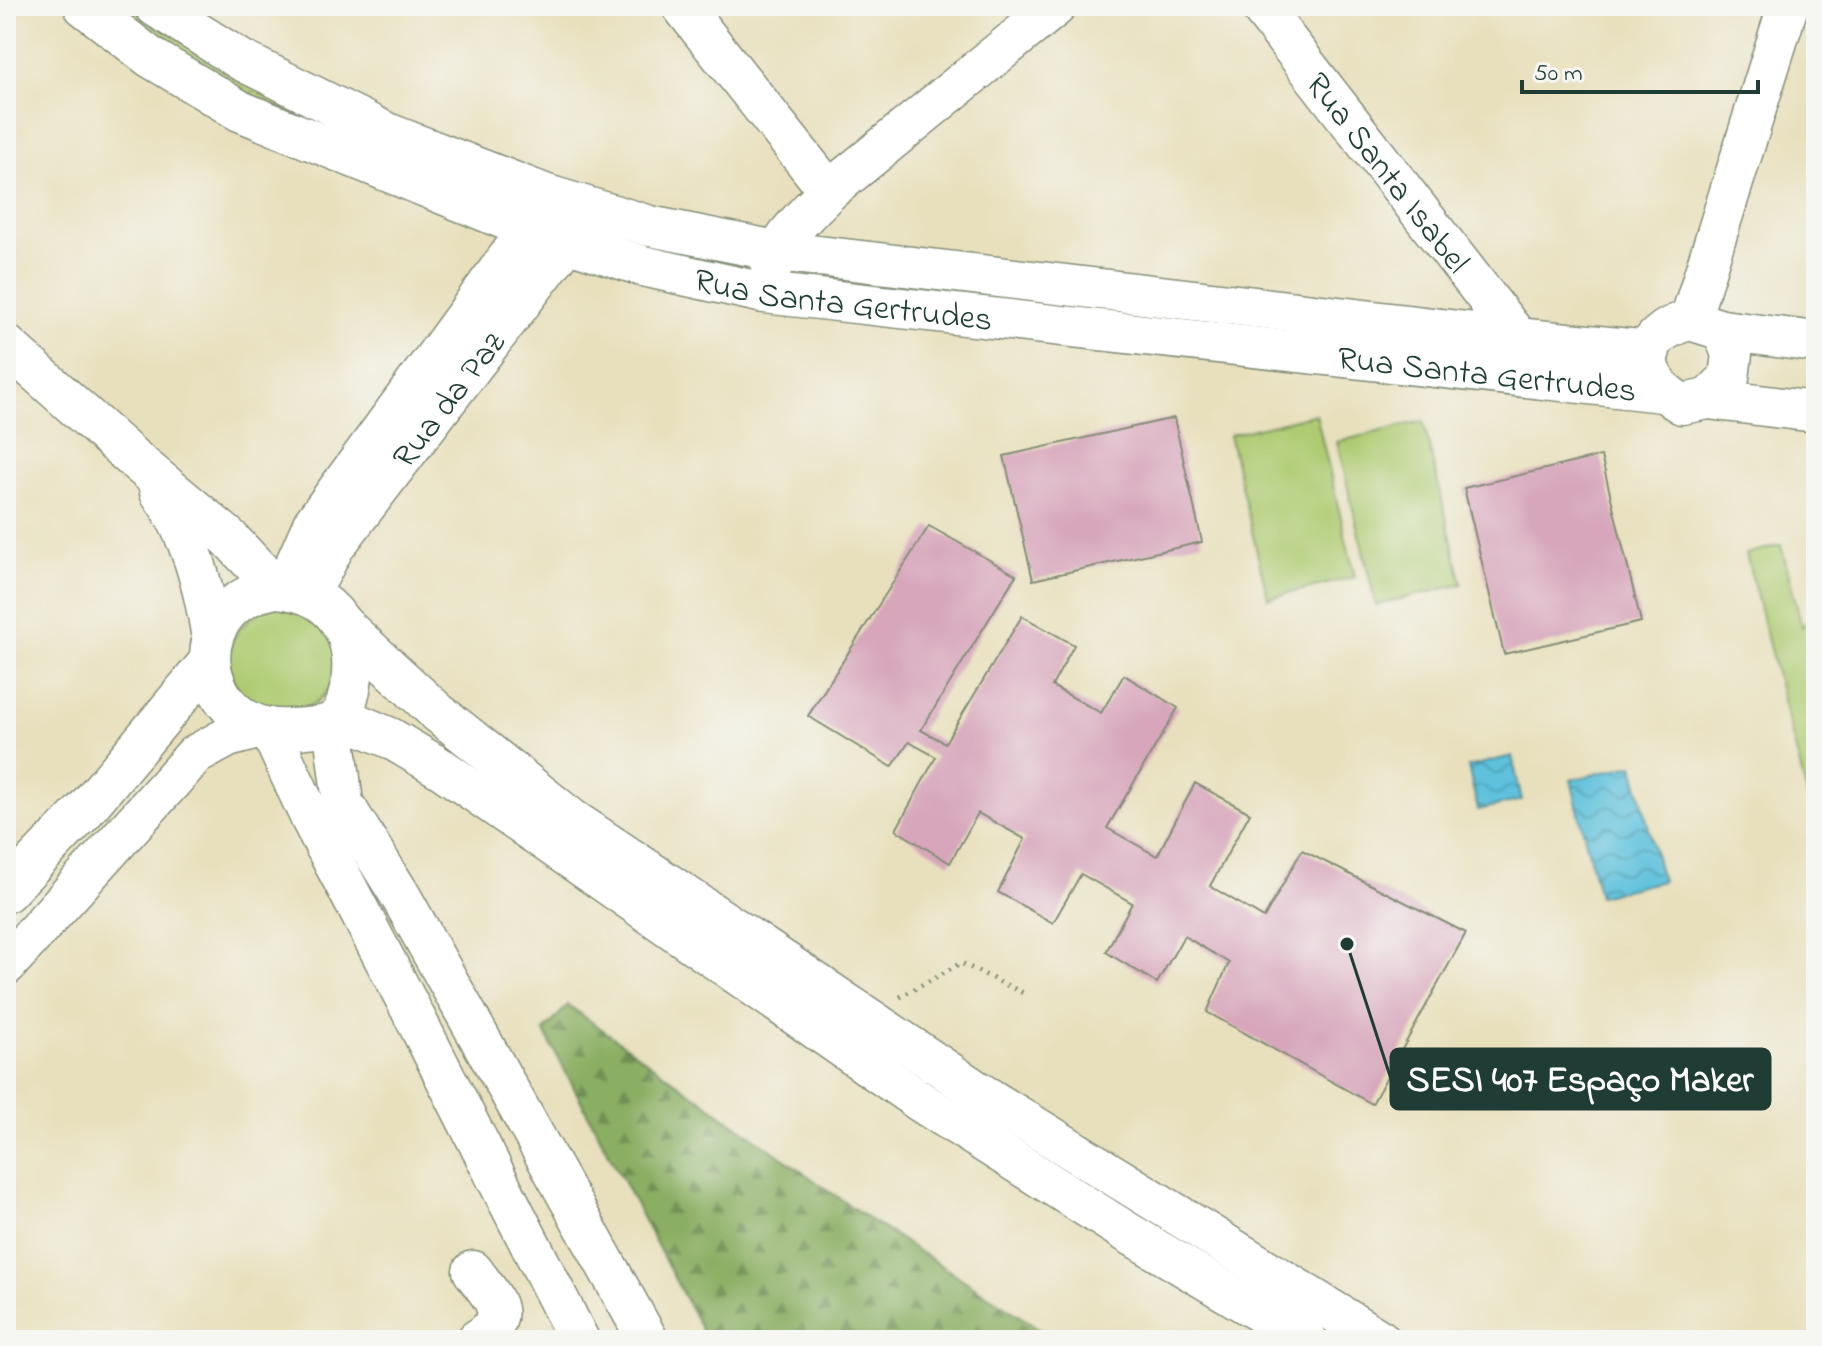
<svg xmlns="http://www.w3.org/2000/svg" width="1822" height="1346" font-family="'Indie Flower',sans-serif">
<style>
.green{fill:#adca70;stroke:#668452;stroke-width:2}
.forest{fill:url(#forest-firs);stroke:#54764b;stroke-width:2}
.park{fill:url(#park-dots);stroke:#668452;stroke-width:2}
.water{fill:url(#water-waves);stroke:#3e7f88;stroke-width:2}
.building{fill:#d7a6bb}
.lines{fill:none;stroke-linecap:round;stroke-linejoin:round}
.minor-casing{stroke:#848e78;stroke-width:43}
.path{stroke:#848e78;stroke-width:5;stroke-dasharray:2 6;stroke-linecap:butt}
.minor{stroke:#fff;stroke-width:40}
.labels{text-anchor:middle;stroke-width:8;stroke-linejoin:round;paint-order:stroke}
.street-label{font-size:34px;fill:#1f3d34;stroke:#f6f6f2}
.leader{fill:none;stroke:#1f3d34;stroke-width:3}
.callout-dot{fill:#1f3d34;stroke:#f6f6f2;stroke-width:3}
.callout{fill:#1f3d34;stroke:#1f3d34;stroke-width:3}
.callout-label{font-size:36px;text-anchor:middle;font-weight:bold;fill:#fff}
</style>
<defs>
<pattern id="forest-firs" width="22" height="20" patternUnits="userSpaceOnUse" patternTransform="scale(2)"><rect width="22" height="20" fill="#8aae62"/><path d="M5 1l3.5 6h-7zM16 11l3.5 6h-7z" fill="#708f52"/></pattern>
<pattern id="park-dots" width="8" height="8" patternUnits="userSpaceOnUse" patternTransform="scale(2)"><rect width="8" height="8" fill="#adca70"/><path d="M2 2h.1M6 6h.1" fill="none" stroke="#8ca55d" stroke-width="1.8" stroke-linecap="round"/></pattern>
<pattern id="water-waves" width="16" height="10" patternUnits="userSpaceOnUse" patternTransform="scale(2)"><rect width="16" height="10" fill="#5ec1dc"/><path d="M0 5q4-4 8 0t8 0" fill="none" stroke="#4d9eb3"/></pattern>
</defs>
<rect width="100%" height="100%" fill="#f6f6f2"/>
<filter id="ink" filterUnits="userSpaceOnUse"><feTurbulence type="fractalNoise" baseFrequency=".0125" numOctaves="2"/><feDisplacementMap in="SourceGraphic" scale="16" xChannelSelector="R" yChannelSelector="G"/><feConvolveMatrix kernelMatrix="1 2 1 2 8 2 1 2 1" color-interpolation-filters="sRGB"/></filter>
<filter id="wash" filterUnits="userSpaceOnUse"><feTurbulence type="fractalNoise" baseFrequency=".006" numOctaves="4" result="noise"/><feDisplacementMap in="SourceGraphic" scale="32" xChannelSelector="R" yChannelSelector="G"/><feGaussianBlur stdDeviation="1.8" result="paint"/><feColorMatrix in="noise" values="0 0 0 0 0 0 0 0 0 0 0 0 0 0 0 0 0 1.4 0 .05"/><feComposite in="paint" operator="in"/></filter>
<g filter="url(#wash)">
<rect width="100%" height="100%" fill="#e8e0bd"/>
<g class="green">
<path d="M1316 414 1355 577 1268 598 1229 435Z"/>
<path d="M1423 421 1462 584 1376 605 1337 442Z"/>
<path d="M1781 545 1802 627 1816 609V830L1746 554Z"/>
<path d="M275 605 296 606 330 631C332 643 339 661 336 673 334 686 325 695 315 703 257 750 177 641 275 605Z"/>
</g>
<path class="forest" d="M568 1005 870 1220 1057 1340H707L544 1031Z"/>
<path class="park" d="M102 6H128L192 48 383 147 280 110 216 77Z"/>
<g class="water">
<path d="M1512 756 1522 800 1478 810 1468 767Z"/>
<path d="M1633 765 1662 881 1599 896 1571 780Z"/>
</g>
<g id="blocks">
<g class="building">
<path d="M1174 418 1202 542 1033 580 1004 456Z"/>
<path d="M1601 456 1641 622 1504 654 1464 488Z"/>
<path d="M929 526 1016 575 921 730 945 743 1022 616 1074 645 1052 686 1101 713 1124 675 1178 708 1107 828 1157 856 1195 783 1250 813 1210 886 1264 918 1302 850 1466 933 1372 1104 1207 1012 1229 963 1184 936 1157 983 1106 952 1132 903 1081 874 1053 923 998 892 1025 839 978 813 950 863 896 830 936 757 909 742 892 767 808 716Z"/>
</g>
</g>
</g>
<g filter="url(#ink)">
<use href="#blocks" fill-opacity="0" stroke="#848e78" stroke-width="2"/>
<g class="lines">
<g class="minor-casing">
<g id="minor">
<path id="s1" d="M84 6 150 57 240 111 529 229 643 266 764 293 1662 392"/>
<path d="M155 6 241 60 387 133 547 195 650 226 776 251 1518 338 1650 351"/>
<path d="M682 6 829 191"/>
<path id="s2" d="M1260 6 1518 338"/>
<path d="M771 270C780 237 805 215 829 191L1056 6"/>
<path d="M1690 320 1788 6"/>
<path d="M1690 320 1722 330 1732 354 1729 378 1708 399 1682 404C1636 378 1634 334 1690 320Z"/>
<path d="M1722 330 1816 342"/>
<path d="M6 345 135 460 228 537 276 588"/>
<path d="M1708 399 1816 412"/>
<path d="M160 492C191 534 204 587 212 638"/>
<path d="M276 588C345 592 367 653 343 712 337 725 319 727 306 728 292 729 277 731 263 727 209 712 190 639 237 603 249 594 262 591 276 588Z"/>
<path d="M285 588 313 524 529 229 540 208"/>
<path id="s3" d="M309 594 334 547 581 224"/>
<path d="M343 625 436 711 570 818 977 1091 1380 1340"/>
<path d="M341 717 390 738 442 769 921 1102 1125 1231 1307 1340"/>
<path d="M333 723 343 803 400 895 648 1340"/>
<path d="M269 728 312 821 405 998 579 1340"/>
<path d="M6 892 85 810 209 662"/>
<path d="M6 965 195 755 228 737 265 727"/>
<path d="M473 1271C492 1298 515 1316 477 1340"/>
</g>
</g>
<path class="path" d="M900 997 961 963 1025 994"/>
<use href="#minor" class="minor"/>
</g>
</g>
<g class="labels">
<g class="street-label">
<text dy="12" stroke="none"><textPath href="#s2" startOffset="210">Rua Santa Isabel</textPath></text>
<text dy="12" stroke="none"><textPath href="#s1" startOffset="824">Rua Santa Gertrudes</textPath></text>
<text dy="12" stroke="none"><textPath href="#s1" startOffset="1472">Rua Santa Gertrudes</textPath></text>
<text dy="12" stroke="none"><textPath href="#s3" startOffset="240">Rua da Paz</textPath></text>
</g>
</g>
<path class="leader" d="M1347 944L1391 1079"/>
<circle class="callout-dot" cx="1347" cy="944" r="8"/>
<rect class="callout" x="1391" y="1049" width="379" height="60" rx="8"/>
<g class="callout-label">
<text x="1580" y="1091">SESI 407 Espaço Maker</text>
</g>
<rect width="1822" height="1346" fill="none" stroke="#f6f6f2" stroke-width="32"/>
<path d="M1522 80v12h236v-12" fill="none" stroke="#1f3d34" stroke-width="4"/>
<text x="1534" y="80" font-size="24" fill="#1f3d34" stroke="#f6f6f2" stroke-width="6" paint-order="stroke">50 m</text>
</svg>
